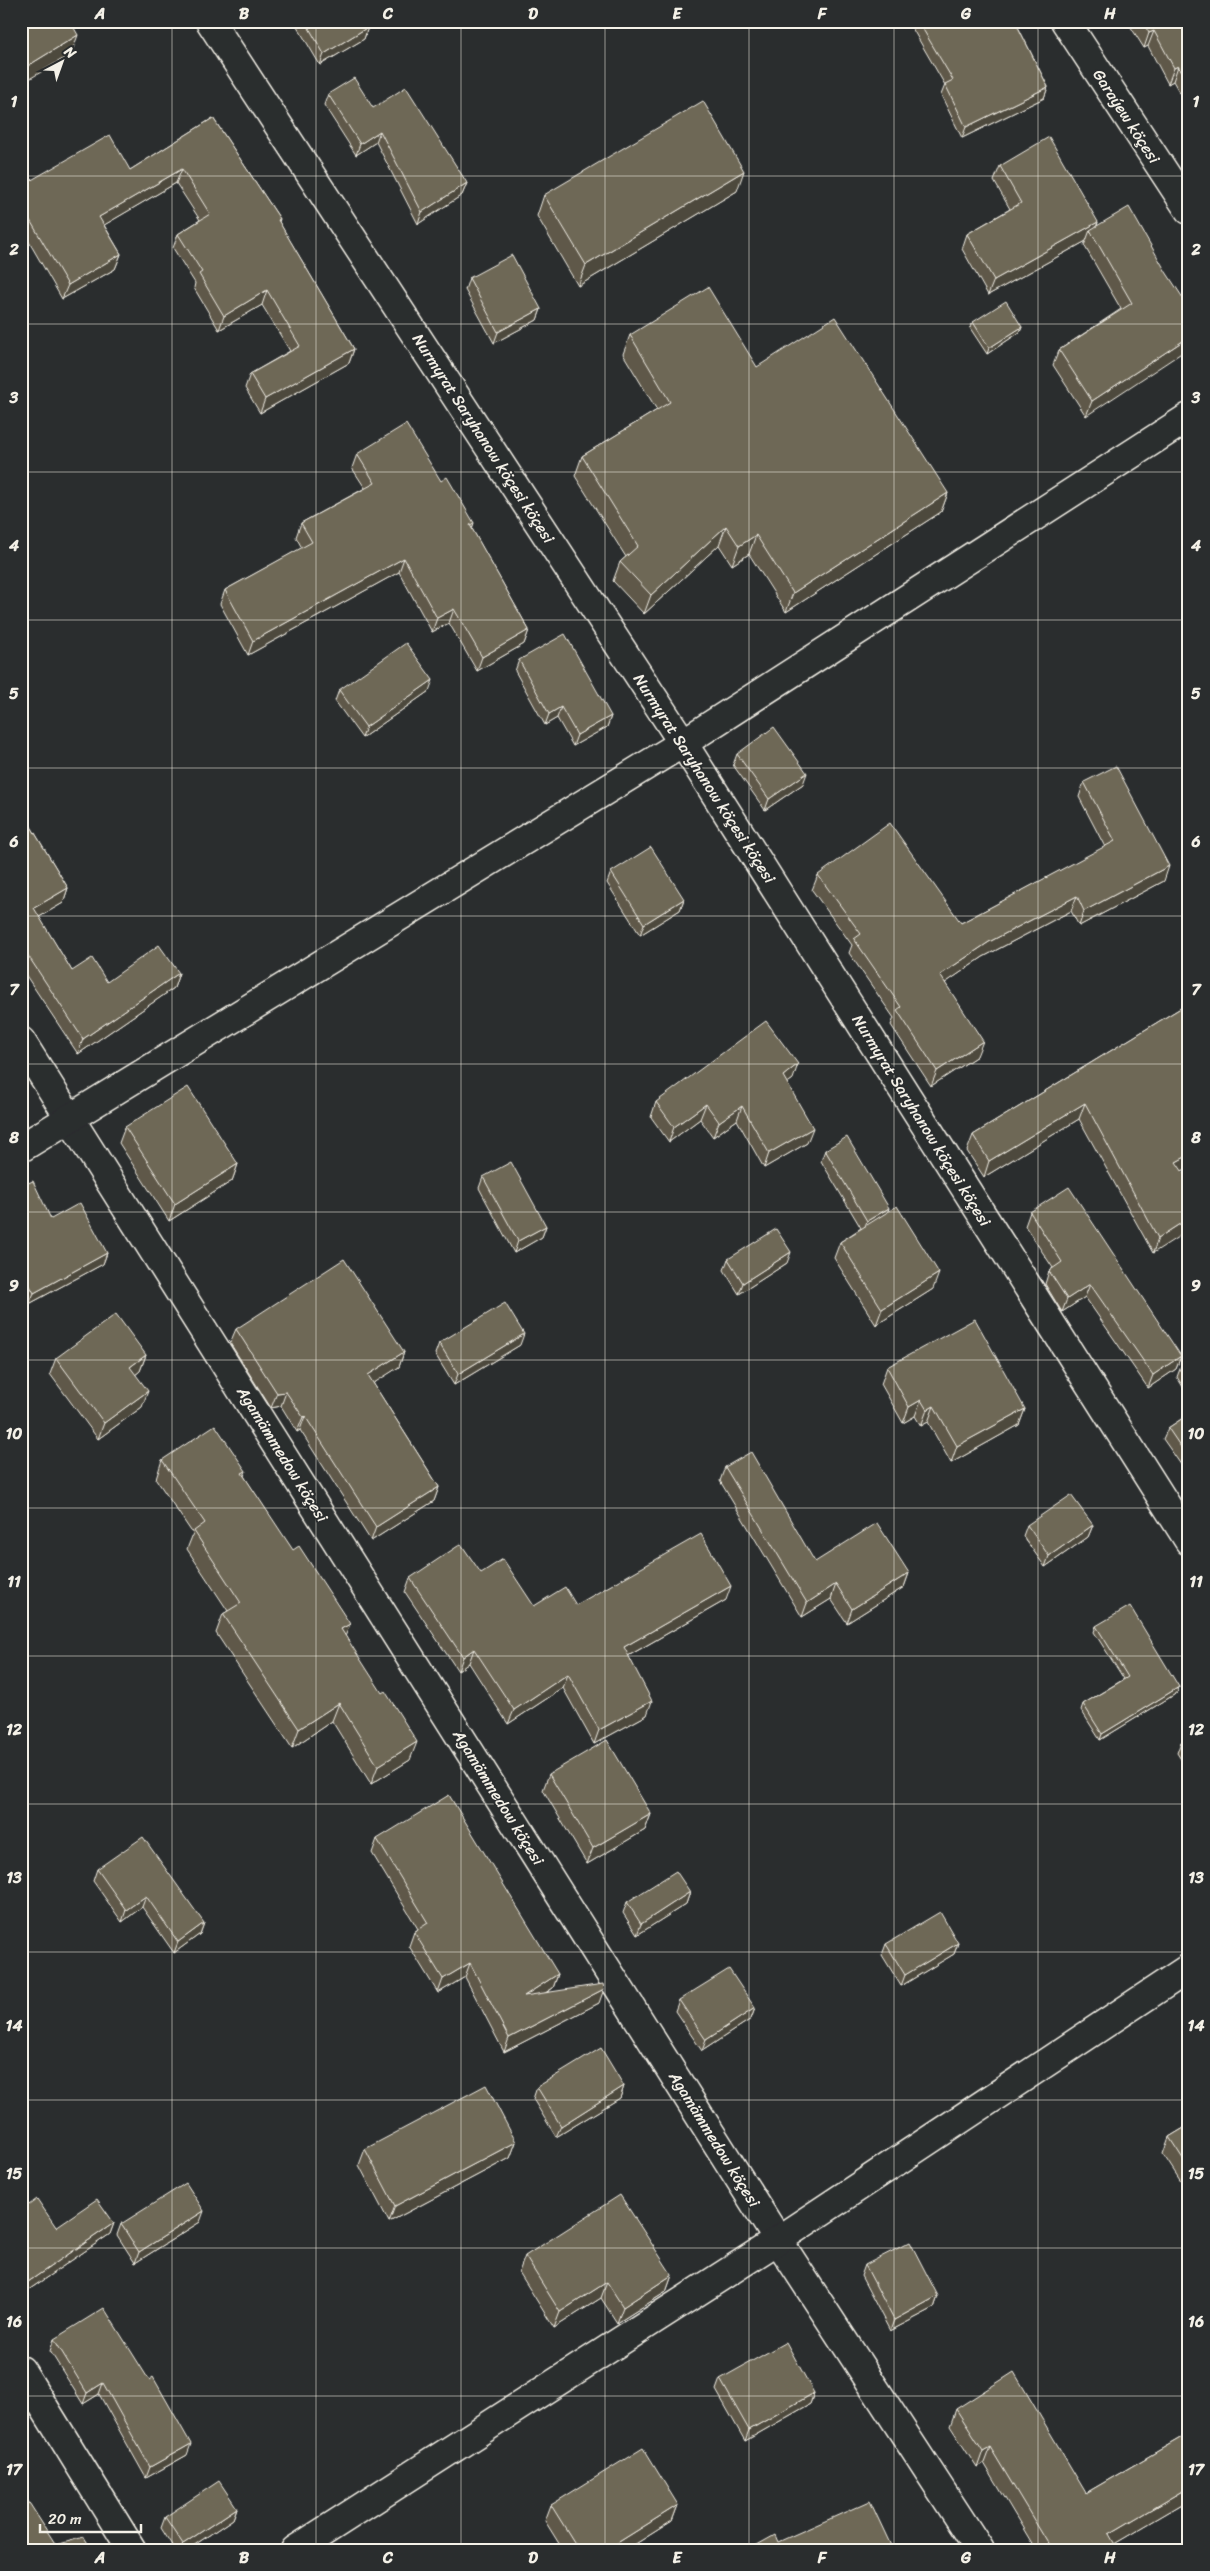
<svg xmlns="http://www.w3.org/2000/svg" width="1210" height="2571" font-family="Sriracha,sans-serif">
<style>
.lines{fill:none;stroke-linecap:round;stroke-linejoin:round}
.street-casing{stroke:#f4f1e8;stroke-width:31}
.street{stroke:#2a2d2e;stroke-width:28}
.wall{fill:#5f594a;stroke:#f4f1e8}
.shaded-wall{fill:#4d483c;stroke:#f4f1e8}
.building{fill:#6e6756;stroke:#f4f1e8}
.grid{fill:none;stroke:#f4f1e8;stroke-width:1;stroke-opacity:0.55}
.labels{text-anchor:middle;stroke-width:4;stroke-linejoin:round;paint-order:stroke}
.street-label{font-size:16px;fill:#f4f1e8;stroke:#2a2d2e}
.neatline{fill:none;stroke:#f4f1e8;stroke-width:2}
.grid-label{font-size:16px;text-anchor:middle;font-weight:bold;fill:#f4f1e8}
</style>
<rect width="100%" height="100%" fill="#2a2d2e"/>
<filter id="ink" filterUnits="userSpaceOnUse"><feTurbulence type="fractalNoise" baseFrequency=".02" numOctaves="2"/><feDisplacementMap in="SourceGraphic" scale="10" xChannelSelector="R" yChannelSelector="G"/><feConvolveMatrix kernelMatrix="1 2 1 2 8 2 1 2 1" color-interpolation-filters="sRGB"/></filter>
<g filter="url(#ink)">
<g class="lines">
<g class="street-casing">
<g id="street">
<path d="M210 21 683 743 1189 1541"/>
<path d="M1065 21 1189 210"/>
<path d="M21 1041 778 2240 980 2550"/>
<path d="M21 1148 683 743 1189 417"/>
<path d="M21 2370 132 2550"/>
<path d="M295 2550 778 2240 1189 1968"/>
</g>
</g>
<use href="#street" class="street"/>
</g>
<g class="wall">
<path d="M294 21H364L368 27 364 39 320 65Z"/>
<path d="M908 21H1015L1048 87 1044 98 962 138 941 95 945 85Z"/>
<path d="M1127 21H1185L1189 27V109L1173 81 1168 84 1148 46 1144 48Z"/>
<path d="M328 94 467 183 462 195 418 224 376 142 356 155 324 105Z"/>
<path d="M213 118 280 219 279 222 354 349 349 363 260 413 245 388 250 374 290 351 262 305 219 330 194 288 195 283 173 248 178 234 200 220 176 183 104 225 121 254 115 269 62 299 21 228V186L130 170Z"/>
<path d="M1000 166 1098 222 1097 226 1166 272 1086 416 1053 365 1059 350 1121 309 1084 245 1086 241 988 295 962 249 967 234 1010 209 994 181Z"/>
<path d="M737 191 578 286 537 216 544 195Z"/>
<path d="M469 278 541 309 537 320 494 343 465 290Z"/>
<path d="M973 322 1022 327 1020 332 987 354 970 328Z"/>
<path d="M630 335 757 367 948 493 941 512 786 612 749 554 732 565 719 545 644 614 613 581 620 562 626 557 575 476 582 456 657 410 623 354Z"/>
<path d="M357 454 441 481 474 523 472 529 529 630 524 644 477 671 449 623 432 632 399 572 248 655 220 604 225 590 302 548 296 537 301 523 365 488 352 468Z"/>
<path d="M519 660 611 716 607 727 573 746 557 718 545 725 515 671Z"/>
<path d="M339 690 429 691 362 738 335 701Z"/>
<path d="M737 754 803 784 765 810 733 765Z"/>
<path d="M1084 782 1164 881 1079 926 1071 911 983 957 945 983 977 1056 931 1086 891 1025 894 1018 849 953 852 945 812 890 818 875 961 923 1105 847 1079 797Z"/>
<path d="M21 810 68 888 63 903 39 917 72 971 107 982 179 973 174 988 78 1054 21 968Z"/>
<path d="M611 872 684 899 680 910 640 935 607 883Z"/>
<path d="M1189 1003V1167L1182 1171 1189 1181 1153 1253 1079 1119 984 1177 967 1151 973 1135Z"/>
<path d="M793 1079 787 1083 807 1143 764 1168 737 1120 713 1137 700 1119 669 1142 651 1117 656 1102Z"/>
<path d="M125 1127 238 1164 232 1181 169 1221 119 1143Z"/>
<path d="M825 1150 888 1212 933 1289 876 1325 834 1258 840 1242 861 1228 821 1161Z"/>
<path d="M483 1177 546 1226 542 1237 514 1253 479 1188Z"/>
<path d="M21 1186 51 1219 107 1253 103 1264 29 1304 21 1289Z"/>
<path d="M1030 1212 1181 1356 1176 1369 1148 1388 1085 1297 1062 1312 1045 1284 1049 1271 1053 1268 1025 1226Z"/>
<path d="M728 1259 787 1263 739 1294 724 1270Z"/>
<path d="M236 1329 404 1352 399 1367 373 1383 439 1487 434 1501 371 1541 300 1430 297 1432 281 1406 271 1408 230 1343Z"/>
<path d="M439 1343 520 1345 454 1385 435 1354Z"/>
<path d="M146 1355 140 1371 135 1375 142 1407 98 1439 50 1374 56 1358Z"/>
<path d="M1189 1361V1397L1177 1377 1181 1366Z"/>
<path d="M887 1367 1025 1409 1019 1425 951 1463 928 1422 921 1426 915 1416 903 1423 881 1384Z"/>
<path d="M1189 1414V1476L1163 1439 1168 1428Z"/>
<path d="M162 1460 246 1471 244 1476 345 1636 410 1760 371 1784 332 1721 292 1748 216 1633 223 1614 228 1611 187 1549 193 1534 156 1479Z"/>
<path d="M725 1467 815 1562 909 1573 904 1587 847 1623 831 1599 802 1617 720 1481Z"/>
<path d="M1189 1478V1488L1186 1485Z"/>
<path d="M1027 1525H1093L1088 1537 1045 1567 1023 1536Z"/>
<path d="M481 1573 534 1606 576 1605 726 1600 628 1656 647 1715 594 1744 563 1688 508 1724 469 1663 458 1671 405 1592 410 1578Z"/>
<path d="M1096 1626 1179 1687 1177 1693 1100 1740 1081 1710 1083 1704 1124 1679 1094 1632Z"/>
<path d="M1189 1737V1772L1177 1753 1181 1742Z"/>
<path d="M549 1774 651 1814 645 1830 587 1864 543 1790Z"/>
<path d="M377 1839 558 1974 553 1988 546 1993 599 2003 504 2052 465 1977 438 1993 409 1946 414 1932 418 1929 372 1853Z"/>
<path d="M97 1869 204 1923 200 1934 174 1953 142 1907 122 1922 93 1881Z"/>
<path d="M690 1892 686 1904 637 1935 623 1913 627 1902Z"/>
<path d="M958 1943 954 1954 901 1986 882 1955 886 1944Z"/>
<path d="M679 2000 755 2008 751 2019 702 2051 675 2011Z"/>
<path d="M624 2086 620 2098 556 2137 533 2099 537 2087Z"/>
<path d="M1189 2125V2194L1163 2154 1169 2137Z"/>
<path d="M516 2142 510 2158 389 2222 359 2165 365 2149Z"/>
<path d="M21 2192 29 2205 56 2227 114 2223 110 2234 21 2295Z"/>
<path d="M200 2222 135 2263 117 2235 121 2224Z"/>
<path d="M525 2256 672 2275 666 2292 617 2323 601 2298 554 2328 519 2272Z"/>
<path d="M865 2265 938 2296 934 2308 890 2331 861 2276Z"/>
<path d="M54 2339 187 2455 146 2478 99 2394 83 2404 50 2351Z"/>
<path d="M720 2379 814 2393 810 2404 745 2441 716 2390Z"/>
<path d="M956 2409 1086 2493 1189 2433V2500L1114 2544 1118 2550H1036L984 2463 977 2468 950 2426Z"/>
<path d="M551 2505H678L672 2521 626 2550H563L545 2521Z"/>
<path d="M237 2508 233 2519 187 2550H175L161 2528 165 2517Z"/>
</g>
<g class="shaded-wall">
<path d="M368 27 364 39 320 65 324 54Z"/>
<path d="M1154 31 1148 46 1144 48 1149 33Z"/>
<path d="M78 35 71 54 21 84V70Z"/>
<path d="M1178 66 1173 81 1168 84 1174 68Z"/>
<path d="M1048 87 1044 98 962 138 966 127Z"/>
<path d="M380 131 376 142 356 155 360 144Z"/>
<path d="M182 169 176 183 94 231 99 217Z"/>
<path d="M744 171 737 191 578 286 586 265Z"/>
<path d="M467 183 462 195 418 224 422 212Z"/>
<path d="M1098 222 1093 236 1090 230 1086 241 988 295 994 280Z"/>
<path d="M121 254 115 269 62 299 68 285Z"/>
<path d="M267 290 262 305 219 330 224 316Z"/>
<path d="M541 309 537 320 494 343 498 332Z"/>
<path d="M1022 327 1020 332 987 354 989 348Z"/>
<path d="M1189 337V348L1086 416 1092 401Z"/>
<path d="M354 349 349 363 260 413 265 399Z"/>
<path d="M948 493 941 512 786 612 793 593Z"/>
<path d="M726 526 719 545 644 614 651 595Z"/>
<path d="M756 535 749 554 732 565 739 546Z"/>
<path d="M404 558 399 572 248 655 253 641Z"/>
<path d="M454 609 449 623 432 632 437 618Z"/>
<path d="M529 630 524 644 477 671 482 657Z"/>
<path d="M433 680 429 691 362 738 366 727Z"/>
<path d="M561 707 557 718 545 725 549 714Z"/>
<path d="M611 716 607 727 573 746 577 735Z"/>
<path d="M807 773 803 784 765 810 769 799Z"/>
<path d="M1169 866 1164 881 1079 926 1084 911Z"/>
<path d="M68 888 63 903 29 923 34 908Z"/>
<path d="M1077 896 1071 911 983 957 935 990 940 975 989 942Z"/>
<path d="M684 899 680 910 640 935 644 924Z"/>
<path d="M179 973 174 988 78 1054 83 1039Z"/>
<path d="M983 1041 977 1056 931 1086 937 1071Z"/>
<path d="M798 1064 793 1079 778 1090 783 1076Z"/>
<path d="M1085 1103 1079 1119 984 1177 989 1161Z"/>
<path d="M706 1104 700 1119 669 1142 674 1127Z"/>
<path d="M742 1106 737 1120 713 1137 719 1122Z"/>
<path d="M813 1128 807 1143 764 1168 769 1153Z"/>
<path d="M1189 1155V1167L1171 1177 1176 1162Z"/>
<path d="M238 1164 232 1181 169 1221 175 1204Z"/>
<path d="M889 1208 885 1220 863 1232 867 1221Z"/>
<path d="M1189 1218V1230L1153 1253 1158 1238Z"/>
<path d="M546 1226 542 1237 514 1253 518 1241Z"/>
<path d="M791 1252 787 1263 739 1294 743 1283Z"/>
<path d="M107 1253 103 1264 29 1304 34 1293Z"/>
<path d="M939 1273 933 1289 876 1325 882 1309Z"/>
<path d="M1090 1284 1085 1297 1062 1312 1067 1299Z"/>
<path d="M524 1334 520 1345 454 1385 458 1374Z"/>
<path d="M404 1352 399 1367 363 1390 368 1375Z"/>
<path d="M146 1355 140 1371 124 1384 130 1367Z"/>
<path d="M1181 1356 1176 1369 1148 1388 1153 1375Z"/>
<path d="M148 1391 142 1407 98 1439 104 1423Z"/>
<path d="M286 1392 281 1406 271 1408 277 1393Z"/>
<path d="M921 1400 915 1416 903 1423 909 1407Z"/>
<path d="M934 1406 928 1422 921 1426 927 1410Z"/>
<path d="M1025 1409 1019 1425 951 1463 957 1446Z"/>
<path d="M305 1416 300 1430 297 1432 303 1417Z"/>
<path d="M439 1487 434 1501 371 1541 376 1527Z"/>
<path d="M1093 1525 1088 1537 1045 1567 1049 1556Z"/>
<path d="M909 1573 904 1587 847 1623 852 1609Z"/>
<path d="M836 1584 831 1599 802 1617 807 1603Z"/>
<path d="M731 1586 726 1600 619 1661 624 1647Z"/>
<path d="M350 1624 343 1642 341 1629Z"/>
<path d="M474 1649 469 1663 458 1671 463 1657Z"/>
<path d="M568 1674 563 1688 508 1724 514 1710Z"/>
<path d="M1179 1687 1177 1693 1100 1740 1102 1734Z"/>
<path d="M652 1701 647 1715 594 1744 599 1730Z"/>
<path d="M339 1703 332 1721 292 1748 299 1729Z"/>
<path d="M417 1742 410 1760 371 1784 378 1766Z"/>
<path d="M651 1814 645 1830 587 1864 593 1848Z"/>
<path d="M690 1892 686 1904 637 1935 641 1924Z"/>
<path d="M146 1896 142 1907 122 1922 126 1910Z"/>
<path d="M204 1923 200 1934 174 1953 178 1942Z"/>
<path d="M958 1943 954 1954 901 1986 905 1975Z"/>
<path d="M470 1963 465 1977 438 1993 443 1979Z"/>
<path d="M558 1974 553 1988 518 2010 524 1996Z"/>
<path d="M604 1989 599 2003 504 2052 509 2038Z"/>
<path d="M755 2008 751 2019 702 2051 706 2040Z"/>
<path d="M624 2086 620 2098 556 2137 561 2126Z"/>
<path d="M516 2142 510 2158 389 2222 395 2206Z"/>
<path d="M204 2211 200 2222 135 2263 139 2252Z"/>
<path d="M114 2223 110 2234 21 2295 25 2284Z"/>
<path d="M672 2275 666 2292 617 2323 623 2307Z"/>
<path d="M607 2282 601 2298 554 2328 560 2312Z"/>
<path d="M938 2296 934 2308 890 2331 894 2320Z"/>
<path d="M103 2383 99 2394 83 2404 87 2393Z"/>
<path d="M814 2393 810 2404 745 2441 749 2430Z"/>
<path d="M191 2444 187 2455 146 2478 150 2467Z"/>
<path d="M990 2447 984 2463 977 2468 983 2451Z"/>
<path d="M1189 2487V2500L1104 2550 1109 2534Z"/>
<path d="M678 2505 672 2521 626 2550H606Z"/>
<path d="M237 2508 233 2519 187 2550H181L183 2544Z"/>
</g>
<g class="building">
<path d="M21 21H70L78 35 21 70Z"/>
<path d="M305 21H364L368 27 324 54Z"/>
<path d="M918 21H1015L1048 87 966 127 945 84 953 80Z"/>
<path d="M1142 21H1185L1189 27V84L1178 66 1174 68 1154 31 1149 33Z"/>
<path d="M354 78 373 108 406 87 467 183 422 212 380 131 360 144 328 94Z"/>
<path d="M703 101 744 171 586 265 544 195Z"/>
<path d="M213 118 280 219 278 220 354 349 265 399 250 374 300 346 267 290 224 316 199 274 202 272 178 234 210 214 182 169 99 217 121 254 68 285 21 205V186L110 135 130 170Z"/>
<path d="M1049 137 1098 222 994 280 967 234 1021 203 1000 166Z"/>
<path d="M1129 207 1166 272 1189 307V337L1092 401 1059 350 1132 303 1090 230Z"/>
<path d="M512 255 541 309 498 332 469 278Z"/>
<path d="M708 287 757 367 835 317 948 493 793 593 756 535 739 546 726 526 651 595 620 562 638 546 582 456 670 402 630 335Z"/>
<path d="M1006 301 1022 327 989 348 973 322Z"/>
<path d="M406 424 441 481 447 477 474 523 470 525 529 630 482 657 454 609 437 618 404 558 253 641 225 590 312 542 301 523 375 483 357 454Z"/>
<path d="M565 634 611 716 577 735 561 707 549 714 519 660Z"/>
<path d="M406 643 433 680 366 727 339 690Z"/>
<path d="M774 727 807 773 769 799 737 754Z"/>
<path d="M1116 766 1169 866 1084 911 1077 896 989 942 940 975 983 1041 937 1071 897 1010 901 1007 854 939 861 934 818 875 890 823 961 923 1115 841 1084 782Z"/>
<path d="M21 810 68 888 34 908 72 971 92 958 107 982 159 945 179 973 83 1039 21 945Z"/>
<path d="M651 847 684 899 644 924 611 872Z"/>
<path d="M1189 1003V1155L1176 1162 1189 1181V1218L1158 1238 1085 1103 989 1161 973 1135Z"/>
<path d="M766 1021 798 1064 783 1076 813 1128 769 1153 742 1106 719 1122 706 1104 674 1127 656 1102Z"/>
<path d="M188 1087 238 1164 175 1204 125 1127Z"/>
<path d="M847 1137 889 1208 867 1221 825 1150Z"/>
<path d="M511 1162 546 1226 518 1241 483 1177Z"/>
<path d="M33 1181 51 1219 80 1203 107 1253 34 1293 21 1270V1186Z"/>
<path d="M1069 1187 1181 1356 1153 1375 1090 1284 1067 1299 1049 1271 1062 1262 1030 1212Z"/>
<path d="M897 1206 939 1273 882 1309 840 1242Z"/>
<path d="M776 1229 791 1252 743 1283 728 1259Z"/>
<path d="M344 1259 404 1352 368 1375 439 1487 376 1527 305 1416 303 1417 286 1392 277 1393 236 1329Z"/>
<path d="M505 1303 524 1334 458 1374 439 1343Z"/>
<path d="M116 1314 146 1355 130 1367 148 1391 104 1423 56 1358Z"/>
<path d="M975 1319 1025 1409 957 1446 934 1406 927 1410 921 1400 909 1407 887 1367Z"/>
<path d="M1189 1361V1379L1181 1366Z"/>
<path d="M1189 1414V1459L1168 1428Z"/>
<path d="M215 1425 246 1471 242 1473 293 1550 299 1546 350 1624 341 1629 382 1693 385 1691 417 1742 378 1766 339 1703 299 1729 223 1614 241 1603 194 1531 205 1523 162 1460Z"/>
<path d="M751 1452 815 1562 877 1523 909 1573 852 1609 836 1584 807 1603 725 1467Z"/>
<path d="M1071 1495 1093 1525 1049 1556 1027 1525Z"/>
<path d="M701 1534 731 1586 624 1647 652 1701 599 1730 568 1674 514 1710 474 1649 463 1657 410 1578 461 1544 481 1573 503 1559 534 1606 565 1587 576 1605Z"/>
<path d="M1130 1606 1179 1687 1102 1734 1083 1704 1128 1677 1096 1626Z"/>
<path d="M1189 1737V1754L1181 1742Z"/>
<path d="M607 1740 651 1814 593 1848 549 1774Z"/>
<path d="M449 1795 558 1974 524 1996 603 1984 604 1989 509 2038 470 1963 443 1979 414 1932 428 1923 377 1839Z"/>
<path d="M143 1837 204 1923 178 1942 146 1896 126 1910 97 1869Z"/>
<path d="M676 1871 690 1892 641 1924 627 1902Z"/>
<path d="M940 1912 958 1943 905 1975 886 1944Z"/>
<path d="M729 1969 755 2008 706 2040 679 2000Z"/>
<path d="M601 2048 624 2086 561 2126 537 2087Z"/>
<path d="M486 2085 516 2142 395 2206 365 2149Z"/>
<path d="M1189 2125V2168L1169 2137Z"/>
<path d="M186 2183 204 2211 139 2252 121 2224Z"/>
<path d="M21 2192 29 2205 37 2199 56 2227 97 2199 114 2223 25 2284 21 2279Z"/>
<path d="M620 2195 672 2275 623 2307 607 2282 560 2312 525 2256Z"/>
<path d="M910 2242 938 2296 894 2320 865 2265Z"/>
<path d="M104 2308 149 2380 153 2377 191 2444 150 2467 103 2383 87 2393 54 2339Z"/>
<path d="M786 2342 814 2393 749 2430 720 2379Z"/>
<path d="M1014 2372 1086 2493 1189 2433V2487L1109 2534 1118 2550H1052L990 2447 983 2451 956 2409Z"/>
<path d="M643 2448 678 2505 606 2550H579L551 2505Z"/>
<path d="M219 2481 237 2508 183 2544 165 2517Z"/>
<path d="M21 2490 56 2545 84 2537 92 2550H21Z"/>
<path d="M870 2501 893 2550H748L775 2535 778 2542Z"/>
</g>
</g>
<path class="grid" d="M172 21V2550M316 21V2550M461 21V2550M605 21V2550M749 21V2550M894 21V2550M1038 21V2550M21 176H1189M21 324H1189M21 472H1189M21 620H1189M21 768H1189M21 916H1189M21 1064H1189M21 1212H1189M21 1360H1189M21 1508H1189M21 1656H1189M21 1804H1189M21 1952H1189M21 2100H1189M21 2248H1189M21 2396H1189"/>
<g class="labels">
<g class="street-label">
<text transform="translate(1127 116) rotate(57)" y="6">Garaýew köçesi</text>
<text transform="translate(484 438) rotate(57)" y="6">Nurmyrat Saryhanow köçesi köçesi</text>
<text transform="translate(705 778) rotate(57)" y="6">Nurmyrat Saryhanow köçesi köçesi</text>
<text transform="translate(922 1120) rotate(58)" y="6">Nurmyrat Saryhanow köçesi köçesi</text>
<text transform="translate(283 1454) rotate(58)" y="6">Agamämmedow köçesi</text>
<text transform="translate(499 1797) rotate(58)" y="6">Agamämmedow köçesi</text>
<text transform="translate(715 2139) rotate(58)" y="6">Agamämmedow köçesi</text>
</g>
</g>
<rect width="1210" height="2571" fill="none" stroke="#2a2d2e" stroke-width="55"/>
<g transform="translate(62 62) rotate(41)" stroke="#2a2d2e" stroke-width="4" paint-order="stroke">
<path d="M0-4L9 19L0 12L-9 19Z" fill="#f4f1e8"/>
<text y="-8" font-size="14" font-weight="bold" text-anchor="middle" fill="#f4f1e8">N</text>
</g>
<path d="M40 2524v8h101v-8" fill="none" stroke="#f4f1e8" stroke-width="2.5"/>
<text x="48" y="2524" font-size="15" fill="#f4f1e8" stroke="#2a2d2e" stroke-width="4" paint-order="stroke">20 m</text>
<rect x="28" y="28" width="1154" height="2516" class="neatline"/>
<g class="grid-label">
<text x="100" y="19">A</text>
<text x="244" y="19">B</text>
<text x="388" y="19">C</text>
<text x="533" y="19">D</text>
<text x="677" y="19">E</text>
<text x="822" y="19">F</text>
<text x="966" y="19">G</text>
<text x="1110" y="19">H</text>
<text x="14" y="107">1</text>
<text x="1196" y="107">1</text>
<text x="14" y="255">2</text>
<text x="1196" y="255">2</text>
<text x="14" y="403">3</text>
<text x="1196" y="403">3</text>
<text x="14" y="551">4</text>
<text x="1196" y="551">4</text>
<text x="14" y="699">5</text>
<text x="1196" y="699">5</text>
<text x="14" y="847">6</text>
<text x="1196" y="847">6</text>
<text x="14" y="995">7</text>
<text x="1196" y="995">7</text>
<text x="14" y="1143">8</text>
<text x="1196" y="1143">8</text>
<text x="14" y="1291">9</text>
<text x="1196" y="1291">9</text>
<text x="14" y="1439">10</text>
<text x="1196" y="1439">10</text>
<text x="14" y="1587">11</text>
<text x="1196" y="1587">11</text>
<text x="14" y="1735">12</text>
<text x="1196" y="1735">12</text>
<text x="14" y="1883">13</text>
<text x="1196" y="1883">13</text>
<text x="14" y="2031">14</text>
<text x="1196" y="2031">14</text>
<text x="14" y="2179">15</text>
<text x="1196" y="2179">15</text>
<text x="14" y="2327">16</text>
<text x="1196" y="2327">16</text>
<text x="14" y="2475">17</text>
<text x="1196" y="2475">17</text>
<text x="100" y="2563">A</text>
<text x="244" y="2563">B</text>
<text x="388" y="2563">C</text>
<text x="533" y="2563">D</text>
<text x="677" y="2563">E</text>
<text x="822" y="2563">F</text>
<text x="966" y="2563">G</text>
<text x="1110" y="2563">H</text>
</g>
</svg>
